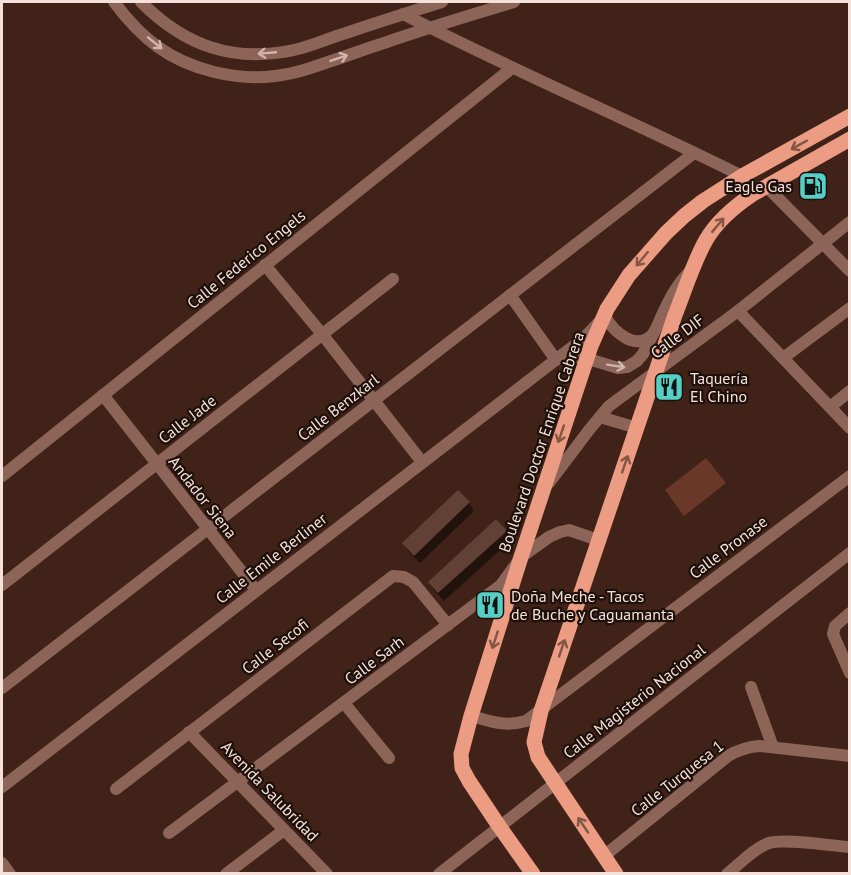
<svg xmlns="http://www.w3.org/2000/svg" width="851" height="875" font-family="'PT Sans',sans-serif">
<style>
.green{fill:#693828}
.shadow{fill:#0007}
.building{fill:#614035}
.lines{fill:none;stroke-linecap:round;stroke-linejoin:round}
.minor{stroke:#8c6458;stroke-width:12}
.major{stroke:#ec9c82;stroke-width:15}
.oneway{stroke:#d1b5ac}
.oneway2{stroke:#845646}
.labels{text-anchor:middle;stroke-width:4.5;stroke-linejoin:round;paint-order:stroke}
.poi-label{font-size:16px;fill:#f6e1da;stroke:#1d100b;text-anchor:start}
.street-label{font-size:16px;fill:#f6e1da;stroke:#1d100b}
</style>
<rect width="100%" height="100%" fill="#402218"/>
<path class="green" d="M706 458 726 483 684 516 665 490Z"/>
<g class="shadow">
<path d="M458 492 469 503 474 511 420 563 409 552 404 544Z"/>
<path d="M496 521 506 532 511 540 444 601 434 590 429 582Z"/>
</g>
<g class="building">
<path d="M458 490 470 502 414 556 402 543Z"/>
<path d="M496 519 507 531 438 593 428 582Z"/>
</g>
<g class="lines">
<g class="minor">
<path d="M114 2C126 18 141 35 158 47 190 70 237 81 275 76 294 74 311 68 328 62 347 56 365 49 384 43 427 28 471 15 514 2"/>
<path d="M141 2C185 46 233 63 294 50 312 46 329 38 346 33 378 22 410 12 442 2"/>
<path d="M403 14C514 71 630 120 742 176"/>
<path d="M766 186 850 271"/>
<path d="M265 265 322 334 422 462"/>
<path d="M510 295 556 360"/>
<path d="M738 311 850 428"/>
<path d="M562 355 595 361 618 368 627 367 637 361 643 354 653 334"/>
<path d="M783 358 850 308"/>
<path d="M103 395 256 590"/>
<path d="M830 407 850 391"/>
<path d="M600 417 637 428"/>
<path d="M2 476 512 68"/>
<path d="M549 483 589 430 609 406 738 311 850 222"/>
<path d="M2 585 393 279"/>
<path d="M850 613 835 626 833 634 850 673"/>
<path d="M751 687 773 747"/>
<path d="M2 688 694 153"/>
<path d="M344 703 389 758"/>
<path d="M471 716C492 722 505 727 526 721L850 476"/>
<path d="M189 732 327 874"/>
<path d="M2 787 562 355 584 338 605 316C613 331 636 353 653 334 657 328 660 319 663 313 671 296 678 283 691 270"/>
<path d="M116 789 393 576 404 577 413 582 448 625"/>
<path d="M169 833 501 585 521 557 549 537 560 532 569 530 598 540"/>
<path d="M604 856 728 756C738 750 747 747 759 746L850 756"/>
<path d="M2 863 10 874"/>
<path d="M226 874 284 830"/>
<path d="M439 874 850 553"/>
<path d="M727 874C740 864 754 848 769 843 785 838 831 846 850 847"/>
</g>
<g class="major">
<path d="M533 874 499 826 469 781 462 768 461 754 471 716 521 557 591 346 607 309 629 275 666 233 684 216 703 201 742 176 850 116"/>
<path d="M616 874 538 757 534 742 541 711 675 315C685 290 693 263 706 240 717 221 735 206 753 194L850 139"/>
</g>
</g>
<defs><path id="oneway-shaft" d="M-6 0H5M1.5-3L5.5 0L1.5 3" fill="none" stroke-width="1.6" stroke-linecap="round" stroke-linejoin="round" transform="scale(1.5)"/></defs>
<g class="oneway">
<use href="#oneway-shaft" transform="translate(155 43) rotate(39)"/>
<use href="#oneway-shaft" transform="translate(267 53) rotate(175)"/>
<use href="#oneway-shaft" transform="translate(339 58) rotate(-19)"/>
<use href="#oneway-shaft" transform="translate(616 366) rotate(9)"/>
</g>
<g class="oneway2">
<use href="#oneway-shaft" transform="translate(799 145) rotate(151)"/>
<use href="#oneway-shaft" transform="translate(718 225) rotate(-50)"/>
<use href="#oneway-shaft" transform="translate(642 259) rotate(130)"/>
<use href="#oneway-shaft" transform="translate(561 434) rotate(109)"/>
<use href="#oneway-shaft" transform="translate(625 464) rotate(-71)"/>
<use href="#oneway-shaft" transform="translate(495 640) rotate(108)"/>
<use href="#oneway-shaft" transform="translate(562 648) rotate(-71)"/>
<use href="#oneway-shaft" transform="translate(583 825) rotate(-124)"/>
</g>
<defs>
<g id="fuel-square" transform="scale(1.5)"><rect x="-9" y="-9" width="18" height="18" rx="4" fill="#55cec5" stroke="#1d100b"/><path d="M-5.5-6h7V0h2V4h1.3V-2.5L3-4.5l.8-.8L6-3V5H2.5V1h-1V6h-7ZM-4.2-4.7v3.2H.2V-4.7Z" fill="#111"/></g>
<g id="restaurant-square" transform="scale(1.5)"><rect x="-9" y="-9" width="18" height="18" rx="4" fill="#55cec5" stroke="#1d100b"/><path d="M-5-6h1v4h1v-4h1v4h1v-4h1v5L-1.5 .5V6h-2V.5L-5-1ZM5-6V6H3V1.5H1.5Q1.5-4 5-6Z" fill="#111"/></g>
</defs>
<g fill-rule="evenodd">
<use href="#fuel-square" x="813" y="186"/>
<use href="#restaurant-square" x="669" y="387"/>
<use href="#restaurant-square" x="490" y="605"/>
</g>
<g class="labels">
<g class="poi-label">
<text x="792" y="192" text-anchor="end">Eagle Gas</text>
<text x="690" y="384">Taquería<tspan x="690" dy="18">El Chino</tspan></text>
<text x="511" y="602">Doña Meche - Tacos<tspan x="511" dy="18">de Buche y Caguamanta</tspan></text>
</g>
<g class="street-label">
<text transform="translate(246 259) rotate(-39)" y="6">Calle Federico Engels</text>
<text transform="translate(677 336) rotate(-37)" y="6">Calle DIF</text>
<text transform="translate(338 407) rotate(-38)" y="6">Calle Benzkarl</text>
<text transform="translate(187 419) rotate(-38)" y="6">Calle Jade</text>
<text transform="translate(541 442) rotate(-71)" y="6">Boulevard Doctor Enrique Cabrera</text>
<text transform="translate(203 497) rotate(52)" y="6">Andador Siena</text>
<text transform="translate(728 547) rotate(-37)" y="6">Calle Pronase</text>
<text transform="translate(271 558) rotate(-38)" y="6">Calle Emile Berliner</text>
<text transform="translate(275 646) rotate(-38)" y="6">Calle Secofi</text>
<text transform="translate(374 660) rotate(-37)" y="6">Calle Sarh</text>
<text transform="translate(634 701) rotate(-38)" y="6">Calle Magisterio Nacional</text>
<text transform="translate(677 778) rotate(-38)" y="6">Calle Turquesa 1</text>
<text transform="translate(270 791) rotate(46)" y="6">Avenida Salubridad</text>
</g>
</g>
<rect width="851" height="875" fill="none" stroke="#f6e1da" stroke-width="6"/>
</svg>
